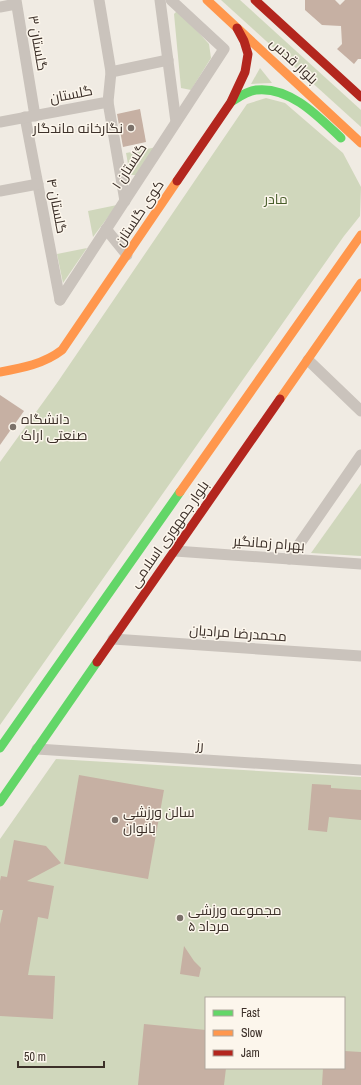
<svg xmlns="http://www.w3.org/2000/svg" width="361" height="1085" font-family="'Archivo Narrow',Cairo,sans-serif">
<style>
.green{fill:#d0d7bc;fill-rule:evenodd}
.building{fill:#c6b0a3}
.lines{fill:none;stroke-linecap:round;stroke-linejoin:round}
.street{stroke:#cac3bc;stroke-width:11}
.fast{stroke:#63d668;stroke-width:9}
.slow{stroke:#ff974d;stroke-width:9}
.jam{stroke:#b3261e;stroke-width:9}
.poi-dot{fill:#7b716a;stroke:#fcf6ec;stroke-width:1.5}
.labels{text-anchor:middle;stroke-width:3;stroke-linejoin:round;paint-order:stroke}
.street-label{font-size:14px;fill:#3c3029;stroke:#fcf6ec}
.poi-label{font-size:14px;fill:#3c3029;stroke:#fcf6ec;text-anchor:start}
.park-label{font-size:14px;fill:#475d2a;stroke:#fcf6ec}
</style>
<rect width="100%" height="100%" fill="#f0ebe3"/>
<g class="green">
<path d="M221 0H240L361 110V127Z"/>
<path d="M178 10 209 44 211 58 191 90 181 88 174 14Z"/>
<path d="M260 68 272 83 251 84Z"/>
<path d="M266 98 285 103 343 153 361 187 360 216 344 236 0 725V462L57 383 247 104Z"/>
<path d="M157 147 138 175H130L126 153Z"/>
<path d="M117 205 93 237 88 211Z"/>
<path d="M87 248 63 283 57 254Z"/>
<path d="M361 483V556L311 553Z"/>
<path d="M56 759 361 777V1085H0V839ZM206 998H344V1068H206Z"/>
</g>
<g class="building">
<path d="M305 0H335L340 5 345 0H361V59H358L354 64 337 49 342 44 341 26 322 25 305 10Z"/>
<path d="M140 109 146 142 123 147 117 114Z"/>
<path d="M0 395 24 411 0 445Z"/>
<path d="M79 775 164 790 148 879 64 864Z"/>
<path d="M312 784 331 785V788L361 790V820L329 817 327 832 308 830Z"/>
<path d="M14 840 46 846 61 863 27 881 54 886 48 919 38 917 28 975 55 976 53 1019 0 1016V924L3 910H0V881L1 876 7 877Z"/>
<path d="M184 946 194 961 201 968 199 977 180 974Z"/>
<path d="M144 1024 206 1030V1068H226L224 1085H138Z"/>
<path d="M344 1051 361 1052V1085H322L323 1068H344Z"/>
</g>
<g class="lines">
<g class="street">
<path d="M16 0 35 116"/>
<path d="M99 0 111 72"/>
<path d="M160 0 176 122"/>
<path d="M0 7 16 4"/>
<path d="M108 102 125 201"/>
<path d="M25 117 60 300"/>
<path d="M0 122 108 102 111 72 168 60"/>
<path d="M0 191 38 184"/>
<path d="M106 229 127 255"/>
<path d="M60 300 224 49 171 0"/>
<path d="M308 360 361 411"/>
<path d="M175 551 361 564"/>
<path d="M289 559 361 455"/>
<path d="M113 639 361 656"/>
<path d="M37 749 361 770"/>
</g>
<g class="fast">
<path d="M231 102C239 97 247 91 256 90 290 86 319 117 341 138"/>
<path d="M0 748 180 492"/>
<path d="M0 802 97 662"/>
</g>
<g class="slow">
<path d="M207 0 361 143"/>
<path d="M0 372C22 368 44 364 62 350L177 181"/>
<path d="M280 399 361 283"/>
<path d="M180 492 361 235"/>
</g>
<g class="jam">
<path d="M255 0 361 97"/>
<path d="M177 181 231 102 245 72 248 54 244 41 237 28"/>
<path d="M97 662 280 399"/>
</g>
</g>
<g class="poi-dot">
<circle cx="131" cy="128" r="4"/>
<circle cx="13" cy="427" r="4"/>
<circle cx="115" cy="820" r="4"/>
<circle cx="180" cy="918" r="4"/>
</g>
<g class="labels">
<g class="street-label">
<text transform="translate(38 43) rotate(80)" y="5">گلستان ۳</text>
<text transform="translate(294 61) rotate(43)" y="5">بلوار قدس</text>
<text transform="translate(71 94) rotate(-11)" y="5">گلستان</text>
<text transform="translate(129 166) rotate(-57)" y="5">گلستان ۱</text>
<text transform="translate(57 206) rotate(79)" y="5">گلستان ۴</text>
<text transform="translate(139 213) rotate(-56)" y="5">کوی گلستان</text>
<text transform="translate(169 534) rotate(-55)" y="5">بلوار جمهوری اسلامی</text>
<text transform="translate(269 543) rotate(4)" y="5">بهرام زمانگیر</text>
<text transform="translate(238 633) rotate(4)" y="5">محمدرضا مرادیان</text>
<text transform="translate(200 745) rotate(4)" y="5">رز</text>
</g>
<g class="poi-label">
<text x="123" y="133" text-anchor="end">نگارخانه ماندگار</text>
<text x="21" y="424">دانشگاه<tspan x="21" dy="16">صنعتی اراک</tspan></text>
<text x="123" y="817">سالن ورزشی<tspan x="123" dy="16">بانوان</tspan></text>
<text x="188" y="915">مجموعه ورزشی<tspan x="188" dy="16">۵ مرداد</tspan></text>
</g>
<g class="park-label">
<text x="276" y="204">مادر</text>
</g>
</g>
<rect x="205" y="997" width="140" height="72" fill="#fcf6ec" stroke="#afa79e"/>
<rect x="213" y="1010" width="20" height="6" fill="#63d668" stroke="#afa79e"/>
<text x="241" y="1017" font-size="12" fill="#3c3029">Fast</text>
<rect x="213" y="1030" width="20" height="6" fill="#ff974d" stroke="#afa79e"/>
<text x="241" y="1037" font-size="12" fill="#3c3029">Slow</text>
<rect x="213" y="1050" width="20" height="6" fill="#b3261e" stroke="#afa79e"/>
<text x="241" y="1057" font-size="12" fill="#3c3029">Jam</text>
<path d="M18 1061v6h86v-6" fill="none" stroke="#3c3029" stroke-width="2"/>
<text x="24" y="1061" font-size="12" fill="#3c3029" stroke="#fcf6ec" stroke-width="3" paint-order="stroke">50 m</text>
</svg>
